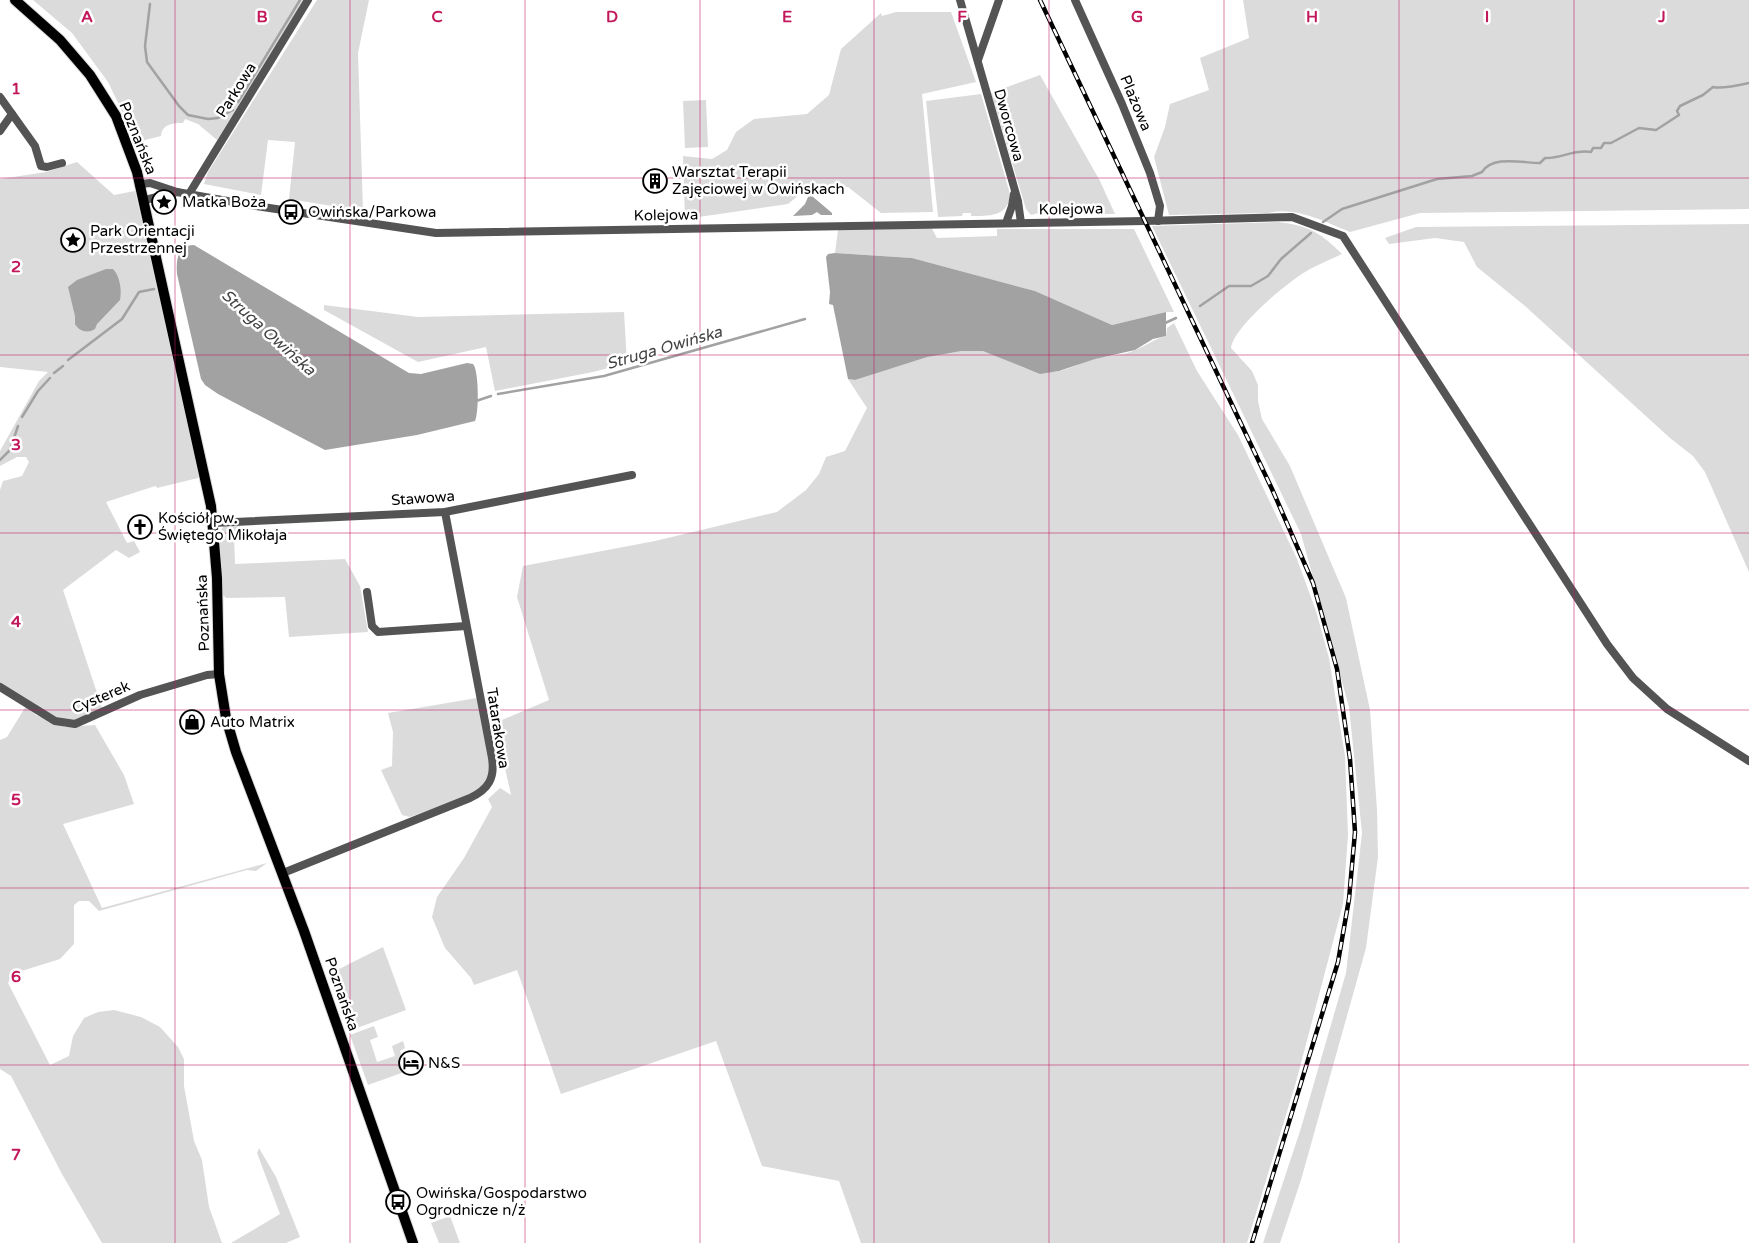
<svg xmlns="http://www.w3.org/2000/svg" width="1749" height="1243" font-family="'Varela Round',sans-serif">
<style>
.green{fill:#dbdbdb}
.water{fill:#a2a2a2}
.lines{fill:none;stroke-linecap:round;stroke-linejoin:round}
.stream{stroke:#a2a2a2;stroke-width:2.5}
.major-casing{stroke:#dbdbdb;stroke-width:12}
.minor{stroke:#545454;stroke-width:8}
.major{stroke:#000;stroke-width:10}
.rail-casing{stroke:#000;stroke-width:4.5}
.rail{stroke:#fff;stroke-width:2.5;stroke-dasharray:8;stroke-linecap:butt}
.grid{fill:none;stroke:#c2185b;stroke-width:1;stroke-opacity:0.55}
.labels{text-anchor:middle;stroke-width:5;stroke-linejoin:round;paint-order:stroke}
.street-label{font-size:15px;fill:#000;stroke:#fff}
.poi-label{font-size:15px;fill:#000;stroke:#fff;text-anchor:start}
.water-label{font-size:16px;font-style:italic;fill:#434343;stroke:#fff}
.grid-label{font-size:16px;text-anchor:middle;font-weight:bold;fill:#c2185b;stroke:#fff;stroke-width:5;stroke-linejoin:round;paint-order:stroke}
</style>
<rect width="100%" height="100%" fill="#fff"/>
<g class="green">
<path d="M33 0H304L217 140 198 124 185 119 183 123C173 123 162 124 161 136L137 142 108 82 72 33Z"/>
<path d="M317 0H369L358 53 363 211 289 199 295 142 268 140 261 195 204 184 208 172Z"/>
<path d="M1243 0H1749V209L1420 213 1350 232C1325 222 1295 206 1268 213L1169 215 1154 157 1165 127 1170 104 1209 90 1200 58 1249 38Z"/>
<path d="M896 12H951L976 82 922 94 933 212 881 213 848 187 810 186 788 204 685 219 683 156 712 159 727 150 736 132 754 119 807 114 829 95 841 49 881 13 882 16Z"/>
<path d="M1040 75 1100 181 1115 214H1046V211L1031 215 1026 209 991 93Z"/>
<path d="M981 94 1010 194C1009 217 988 216 971 216V213H963L962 216 938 217 926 101Z"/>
<path d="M706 100 708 147 685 148 683 101Z"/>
<path d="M77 162 114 195 135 191 199 475 198 478 157 488 156 486 152 487 106 502 127 543 134 541 140 552 129 558 116 550 63 590 102 708C93 712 82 720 73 721 53 724 16 694 0 683V490L3 481 22 476 29 462 26 457H17L0 466V451L39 381 48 372 0 367V179L46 172Z"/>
<path d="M1278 222C1309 226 1320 232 1342 254 1331 259 1320 264 1310 269 1290 280 1234 326 1231 348L1252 371 1258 385V401L1262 419 1290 466 1346 598 1370 710 1377 810 1378 857 1366 948 1301 1180 1280 1243H1263L1301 1128 1346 973 1362 833 1349 707 1301 534 1152 226Z"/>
<path d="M1749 224V572L1705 472 1693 456 1670 438 1525 306 1477 267 1464 242 1435 238 1389 244 1385 238 1416 227Z"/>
<path d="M931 227 937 238 997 236V229H1134L1174 312H1166L1112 325 1035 291 912 258 835 253 838 230Z"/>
<path d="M324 305 418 317 624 312 627 363 593 372 495 391 486 347 418 362 324 310Z"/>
<path d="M1174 323 1197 371 1238 435 1297 559 1316 611 1329 658 1345 756 1348 835 1343 904 1296 1082 1247 1243H861L839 1181 762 1166 716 1041 561 1094 517 970 474 985 471 978 445 948 432 917 437 897 464 858 492 807 488 799 500 788 511 795 495 723 549 700 517 597 523 566 655 541 777 512 806 490 819 474 826 457 845 451 867 408 848 379 855 380C889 369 949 344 984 351 1013 357 1025 378 1059 371 1071 369 1082 362 1094 359 1107 355 1123 356 1135 350 1147 346 1153 339 1166 336L1167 328Z"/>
<path d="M225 525 240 526V529L234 536 235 564 345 559 360 586 368 632 289 637 285 597 226 598 221 593 219 532Z"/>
<path d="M477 698C480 716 498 771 485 785 474 797 427 811 410 817L402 815 381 770 392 766 393 732 388 713Z"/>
<path d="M26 706 36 715 65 727 95 725 124 775 134 804 63 824 102 908 267 863 256 871 247 870 99 911 89 901H79L74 905V944L60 959 12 974 8 983 50 1065 69 1056 73 1036 84 1018 98 1012 114 1010 141 1017 160 1027 178 1047 184 1059V1086L194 1141 202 1160 209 1207 222 1243H102L62 1174 11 1076 0 1069V740L7 737Z"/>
<path d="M383 947 406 1010 349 1031 329 974Z"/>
<path d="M374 1026 378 1037 370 1040 377 1062 395 1056 392 1046 403 1041 405 1048 400 1051 407 1071 368 1085 350 1035Z"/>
<path d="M259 1148 276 1177 300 1237 286 1243H231L280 1214 257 1153Z"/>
<path d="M450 1216 460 1243H439L431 1223Z"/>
</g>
<g class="water">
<path d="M812 196 832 213V215H821L817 212 812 215 793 216 805 204 808 197Z"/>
<path d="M194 245 409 373 421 374 467 363 473 364C479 370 479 412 475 421L417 435 325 450 218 394 205 385 201 379 177 274C176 261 177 245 194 245Z"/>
<path d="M835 253 912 258 1035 291 1112 325 1166 312V336L1153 339 1135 350 1095 359 1059 371 1040 374 983 351H961L927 357 855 380 848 379 833 305 829 304 830 292 826 257 828 254Z"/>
<path d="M106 269H113C120 276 122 291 120 300L97 324 95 329C87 334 79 331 75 324V316L68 287 77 280Z"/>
</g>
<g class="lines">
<g class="stream">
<path d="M150 4 145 46 147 62 179 106 188 115 208 119 218 118 233 110"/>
<path d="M238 102 300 0"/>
<path d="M1323 222 1342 209 1437 179 1472 176 1482 172C1493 155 1522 163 1540 163L1545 158C1560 159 1574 149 1591 152L1593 148H1601L1604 143H1611L1639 128 1656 130 1679 115 1677 111 1680 106 1703 95 1713 87C1721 89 1740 85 1749 83"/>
<path d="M1200 306 1229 286H1251L1268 276 1281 259 1311 233"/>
<path d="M1163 324 1176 318"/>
<path d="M68 360 122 319 139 292 154 289"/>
<path d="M54 373 63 366"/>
<path d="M498 394 604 376 805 319"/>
<path d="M476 401 491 396"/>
<path d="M22 417 38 391 50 378"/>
<path d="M0 460 10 450 18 426"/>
</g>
<g class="major-casing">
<path id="major" d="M15 0 60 40 90 75 116 116 137 172 211 506 217 578 219 674 226 718 236 752 304 931 413 1243"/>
</g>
<g class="minor">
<path d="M960 0 1018 201 1021 223"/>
<path d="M1075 0 1122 104 1150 173 1160 206 1158 221"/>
<path d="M978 60 999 0"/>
<path d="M0 97 35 146 41 166 47 167 62 163"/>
<path d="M0 131 12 114"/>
<path d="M141 184 150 183 177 192 256 206 436 233 1145 221 1292 217 1343 236 1607 644 1633 678 1667 709 1749 761"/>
<path d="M189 194 308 0"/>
<path d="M145 200 177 192"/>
<path d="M1006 223 1012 206 1014 194"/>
<path d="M213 523 445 512 632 475"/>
<path d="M367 592 372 626 378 632 466 626"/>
<path d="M0 687 55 721 75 724 140 695 207 675 219 674"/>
<path d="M283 873 470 798C489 789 495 778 492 758L445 512"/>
</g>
<use href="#major" class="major"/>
<g class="rail-casing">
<path id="rail" d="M1040 0 1272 489 1313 583 1337 669 1350 759 1355 832 1349 899 1338 962 1252 1243"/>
</g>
<use href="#rail" class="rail"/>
</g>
<path class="grid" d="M175 0V1243M350 0V1243M525 0V1243M700 0V1243M874 0V1243M1049 0V1243M1224 0V1243M1399 0V1243M1574 0V1243M0 178H1749M0 355H1749M0 533H1749M0 710H1749M0 888H1749M0 1065H1749"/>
<defs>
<g id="building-ring" transform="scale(1.25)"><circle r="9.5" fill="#fff" stroke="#000" stroke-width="1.5"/><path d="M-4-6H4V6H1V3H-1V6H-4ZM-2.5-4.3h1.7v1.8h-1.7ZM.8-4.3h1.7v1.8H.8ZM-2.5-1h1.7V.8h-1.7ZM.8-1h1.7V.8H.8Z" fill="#000"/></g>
<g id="sight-ring" transform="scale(1.25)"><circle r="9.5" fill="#fff" stroke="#000" stroke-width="1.5"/><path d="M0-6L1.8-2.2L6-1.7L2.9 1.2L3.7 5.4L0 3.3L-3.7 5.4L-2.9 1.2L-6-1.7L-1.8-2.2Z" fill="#000"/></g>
<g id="bus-ring" transform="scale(1.25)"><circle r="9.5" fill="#fff" stroke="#000" stroke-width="1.5"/><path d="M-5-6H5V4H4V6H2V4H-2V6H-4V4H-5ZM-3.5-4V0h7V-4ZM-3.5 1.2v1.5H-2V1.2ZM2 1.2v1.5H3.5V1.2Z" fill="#000"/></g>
<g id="church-ring" transform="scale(1.25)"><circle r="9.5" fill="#fff" stroke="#000" stroke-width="1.5"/><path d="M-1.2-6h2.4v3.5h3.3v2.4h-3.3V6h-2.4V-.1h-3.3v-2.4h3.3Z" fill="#000"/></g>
<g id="shop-ring" transform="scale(1.25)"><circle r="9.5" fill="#fff" stroke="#000" stroke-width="1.5"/><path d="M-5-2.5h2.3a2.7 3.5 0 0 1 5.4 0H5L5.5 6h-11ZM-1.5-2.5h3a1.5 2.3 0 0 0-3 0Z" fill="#000"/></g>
<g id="hotel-ring" transform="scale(1.25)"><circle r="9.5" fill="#fff" stroke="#000" stroke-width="1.5"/><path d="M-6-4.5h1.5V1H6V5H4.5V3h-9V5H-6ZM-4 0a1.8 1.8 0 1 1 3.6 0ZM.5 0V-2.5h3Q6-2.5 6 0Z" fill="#000"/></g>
</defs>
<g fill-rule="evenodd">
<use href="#building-ring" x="655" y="181"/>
<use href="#sight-ring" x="164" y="202"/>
<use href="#bus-ring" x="291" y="212"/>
<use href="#sight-ring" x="73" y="240"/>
<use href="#church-ring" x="140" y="527"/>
<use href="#shop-ring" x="192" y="722"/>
<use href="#hotel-ring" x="411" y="1063"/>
<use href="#bus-ring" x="398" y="1202"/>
</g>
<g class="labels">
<g class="street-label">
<text transform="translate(236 90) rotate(-58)" y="5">Parkowa</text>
<text transform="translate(1136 103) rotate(67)" y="5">Plażowa</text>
<text transform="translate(1009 125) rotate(74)" y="5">Dworcowa</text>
<text transform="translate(138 138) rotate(68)" y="5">Poznańska</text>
<text transform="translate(1071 209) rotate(-1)" y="5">Kolejowa</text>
<text transform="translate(666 215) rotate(-1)" y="5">Kolejowa</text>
<text transform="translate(423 498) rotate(-4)" y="5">Stawowa</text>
<text transform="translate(203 613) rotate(-92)" y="5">Poznańska</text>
<text transform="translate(101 697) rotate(-23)" y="5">Cysterek</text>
<text transform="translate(498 728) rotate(81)" y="5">Tatarakowa</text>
<text transform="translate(342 994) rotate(71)" y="5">Poznańska</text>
</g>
<g class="poi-label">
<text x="672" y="177">Warsztat Terapii<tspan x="672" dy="17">Zajęciowej w Owińskach</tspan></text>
<text x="182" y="207">Matka Boża</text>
<text x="308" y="217">Owińska/Parkowa</text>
<text x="90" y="236">Park Orientacji<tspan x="90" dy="17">Przestrzennej</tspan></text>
<text x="158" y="523">Kościół pw.<tspan x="158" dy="17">Świętego Mikołaja</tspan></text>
<text x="210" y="727">Auto Matrix</text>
<text x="428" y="1068">N&amp;S</text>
<text x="416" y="1198">Owińska/Gospodarstwo<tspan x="416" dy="17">Ogrodnicze n/ż</tspan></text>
</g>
<g class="water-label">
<text transform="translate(269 332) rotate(42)" y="6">Struga Owińska</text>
<text transform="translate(664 347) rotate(-16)" y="6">Struga Owińska</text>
</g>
</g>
<g class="grid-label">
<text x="87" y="22">A</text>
<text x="262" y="22">B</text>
<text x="437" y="22">C</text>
<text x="612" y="22">D</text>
<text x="787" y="22">E</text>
<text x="962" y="22">F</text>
<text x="1137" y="22">G</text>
<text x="1312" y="22">H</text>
<text x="1487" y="22">I</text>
<text x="1662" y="22">J</text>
<text x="16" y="94">1</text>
<text x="16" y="272">2</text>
<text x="16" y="450">3</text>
<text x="16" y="627">4</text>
<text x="16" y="805">5</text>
<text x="16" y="982">6</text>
<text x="16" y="1160">7</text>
</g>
</svg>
